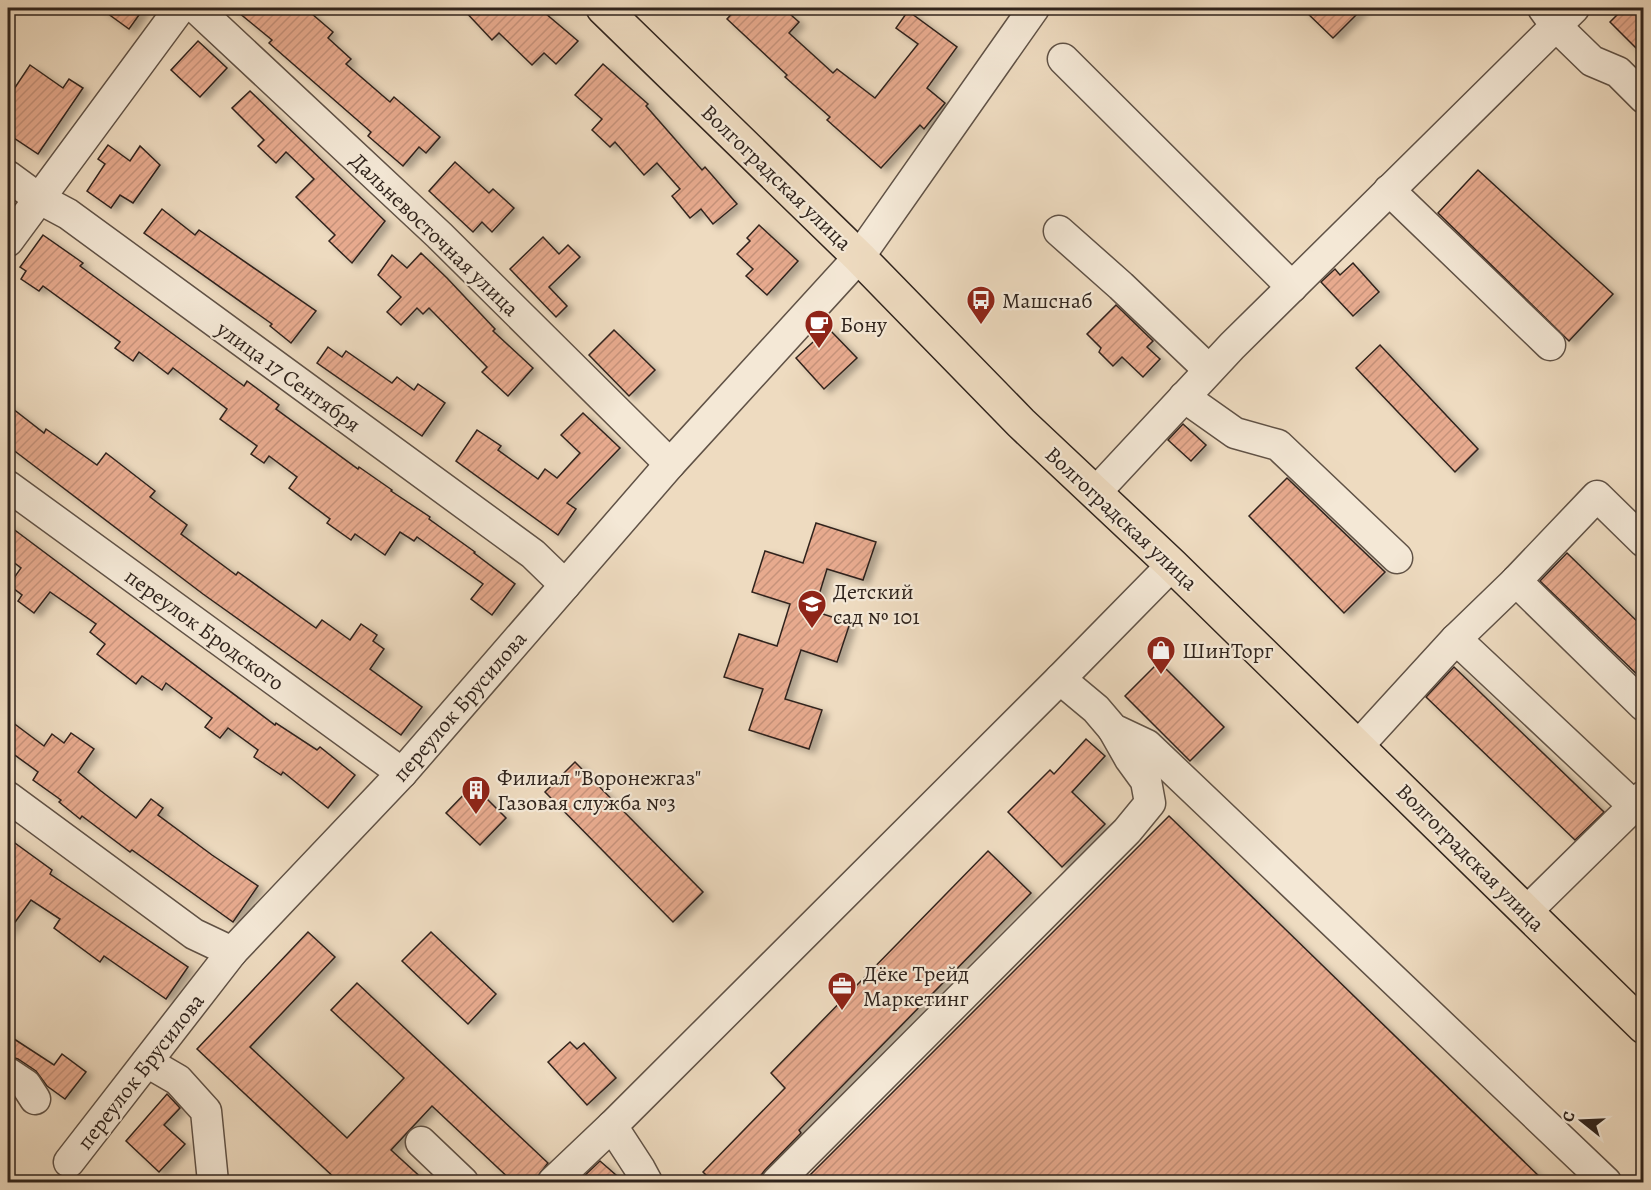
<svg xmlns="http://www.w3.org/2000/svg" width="1651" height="1190" font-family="Alegreya,serif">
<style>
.building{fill:url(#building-hatch);stroke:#30241d;stroke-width:1.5;filter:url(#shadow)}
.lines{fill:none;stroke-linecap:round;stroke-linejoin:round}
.minor-casing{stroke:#605246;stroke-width:33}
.major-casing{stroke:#30241d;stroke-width:36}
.minor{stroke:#f4e8d6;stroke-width:30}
.major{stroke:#eedbc0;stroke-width:33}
.labels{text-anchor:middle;stroke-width:4.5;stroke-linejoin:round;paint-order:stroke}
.street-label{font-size:22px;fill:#30241d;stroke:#f4e8d6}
.poi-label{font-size:22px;fill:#30241d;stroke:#f4e8d6;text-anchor:start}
</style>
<defs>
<pattern id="building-hatch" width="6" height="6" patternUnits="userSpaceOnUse" patternTransform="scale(1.5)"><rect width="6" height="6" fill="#e7aa8e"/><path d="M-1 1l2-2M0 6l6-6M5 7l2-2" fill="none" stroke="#c6927a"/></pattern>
<filter id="shadow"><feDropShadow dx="6" dy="4" stdDeviation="3" flood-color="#0004"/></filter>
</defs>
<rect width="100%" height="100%" fill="#eedbc0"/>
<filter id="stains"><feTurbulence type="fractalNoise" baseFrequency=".00333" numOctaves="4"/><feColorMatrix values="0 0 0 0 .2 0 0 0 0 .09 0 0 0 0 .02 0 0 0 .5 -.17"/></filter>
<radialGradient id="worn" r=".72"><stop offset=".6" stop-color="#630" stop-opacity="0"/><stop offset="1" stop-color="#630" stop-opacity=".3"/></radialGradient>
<g class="building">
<path d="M100 8H144L129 29Z"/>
<path d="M233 8H305L333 32 328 38 351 59 346 64 390 102 394 97 440 137 426 153 419 147 403 166 368 136 371 132 269 43 272 40Z"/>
<path d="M462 8H539L578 41 556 64 544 53 532 65 499 33 492 40Z"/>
<path d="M737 8H783L799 22 789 33 833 73 837 69 875 98 918 44 896 28 908 11 957 47 927 88 945 103 924 129 920 125 881 168 827 120 830 117 785 77 787 75 727 19Z"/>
<path d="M1302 8H1363L1333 38Z"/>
<path d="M1624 8H1644V56L1610 22Z"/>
<path d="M198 41 227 68 200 97 171 70Z"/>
<path d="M603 64 648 104 646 106 702 170 705 167 737 204 713 224 701 209 690 218 672 196 680 189 657 163 644 175 615 142 610 147 592 130 602 119 575 95Z"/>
<path d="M30 65 63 88 69 79 83 88 38 154 8 134V98Z"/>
<path d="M250 91 385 221 352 263 329 241 335 235 296 197 314 179 286 152 276 163 258 146 264 140 232 108Z"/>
<path d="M108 145 130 161 140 146 160 165 133 203 120 195 111 208 87 191 105 164 98 159Z"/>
<path d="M455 162 489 193 493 189 514 208 492 232 482 222 473 232 429 191Z"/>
<path d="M1478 170 1613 294 1569 341 1438 213Z"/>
<path d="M162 209 195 235 199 230 316 311 291 343 270 326 272 324 144 233Z"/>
<path d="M759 225 798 261 767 295 746 276 753 269 737 254 750 241 747 238Z"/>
<path d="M43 235 83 263 80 266 244 386 247 381 279 405 276 409 358 469 359 467 392 490 391 491 430 517 429 519 475 552 474 553 515 584 492 615 471 599 483 584 417 537 414 541 400 532 385 555 355 534 351 540 327 523 330 519 289 488 297 477 269 456 264 463 251 454 257 446 220 419 227 409 173 368 168 374 139 352 133 361 115 348 120 342 43 286 39 291 21 279 26 271 20 267Z"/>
<path d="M543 237 559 254 568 245 580 257 549 287 567 306 556 317 510 269Z"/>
<path d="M421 253 447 278 495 329 493 331 533 368 508 396 482 372 487 367 429 308 423 314 417 308 401 325 387 312 401 297 378 275 392 255 407 268Z"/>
<path d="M1353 263 1379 292 1353 316 1321 282 1335 269 1340 275Z"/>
<path d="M1116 305 1153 341 1147 347 1160 359 1143 377 1122 357 1113 366 1099 352 1101 348 1087 334Z"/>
<path d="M828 328 857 358 824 389 796 358Z"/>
<path d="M614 330 655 370 629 396 589 355Z"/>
<path d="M1380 345 1478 449 1455 472 1356 368Z"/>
<path d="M328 347 342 357 346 351 392 383 397 377 414 390 418 384 445 403 422 436 317 363Z"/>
<path d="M8 405 44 433 46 429 97 465 106 453 155 491 150 497 187 525 181 534 236 575 238 572 316 628 322 620 350 640 361 624 377 635 373 641 384 649 370 669 422 707 401 735 203 594 8 446Z"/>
<path d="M583 413 620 448 567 503 576 509 558 535 456 461 477 430 501 446 498 450 538 479 545 469 557 478 580 453 561 435Z"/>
<path d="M1183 424 1206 445 1191 461 1168 440Z"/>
<path d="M1287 478 1385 572 1344 613 1249 516Z"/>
<path d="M816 523 876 542 863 580 827 569 814 611 850 623 837 662 801 650 785 699 822 710 809 749 749 730 763 689 724 677 739 634 777 646 790 604 752 592 765 551 803 563Z"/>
<path d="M8 525 275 725 276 723 317 750 320 747 355 775 328 808 283 772 281 775 254 757 258 750 228 728 220 738 205 727 212 718 166 683 162 690 142 676 136 684 97 654 105 644 90 632 96 624 50 592 34 613 18 601 22 595 9 585 21 568 8 558Z"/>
<path d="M1567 553 1644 628V681L1540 581Z"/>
<path d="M1159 662 1224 727 1190 761 1125 696Z"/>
<path d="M1454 667 1604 812 1575 840 1426 697Z"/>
<path d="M8 719 44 746 52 734 64 743 71 733 94 749 78 772 101 791 136 818 151 799 163 808 158 815 212 855 258 886 233 922 132 850 130 852 82 816 80 819 59 802 61 800 33 780 38 772 8 750Z"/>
<path d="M1086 739 1105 756 1072 792 1105 824 1062 867 1008 812 1050 770 1054 774Z"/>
<path d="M575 762 703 892 673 922 545 792Z"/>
<path d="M473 785 506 818 480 845 446 813Z"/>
<path d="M1169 816 1545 1182H803Z"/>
<path d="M8 838 52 870 50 874 188 967 166 999 104 956 100 962 54 928 60 919 31 900 8 932Z"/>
<path d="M988 851 1031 893 799 1130 801 1133 765 1170 756 1182H713L703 1172 785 1088 771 1073Z"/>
<path d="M308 932 335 957 250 1047 347 1138 404 1078 331 1010 357 983 548 1163 537 1177 536 1182H513L432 1106 391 1150 426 1182H339L197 1049Z"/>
<path d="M431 932 496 994 468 1024 402 961Z"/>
<path d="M8 1035 54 1065 62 1054 86 1072 65 1099 47 1086 36 1071 18 1059 8 1056Z"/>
<path d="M570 1042 577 1049 584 1043 616 1078 587 1105 548 1062Z"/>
<path d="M167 1094 180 1108 164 1125 185 1144 159 1172 126 1141Z"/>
<path d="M600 1161 624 1182H578Z"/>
</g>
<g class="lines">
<g class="minor-casing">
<g id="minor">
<path d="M196 8 439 235 670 464"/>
<path d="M1543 8 1556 26 1592 61 1618 72 1644 98"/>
<path d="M1063 59 1292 287"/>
<path d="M8 176 38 198 68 214 533 554 565 585"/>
<path d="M1389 190 1550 345"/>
<path d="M1059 231 1121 286 1209 370"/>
<path d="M8 241 180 8"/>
<path d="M1184 397 1235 433 1278 445 1397 558"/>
<path d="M8 486 402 773"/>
<path d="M1096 492 1232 346 1574 8"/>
<path d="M1516 581 1644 706"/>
<path d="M1456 639 1634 806"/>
<path d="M1060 679 1096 709 1113 729 1147 745 1606 1182"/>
<path d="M1358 746 1456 639 1516 581 1597 496 1644 542"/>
<path d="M8 797 194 934 232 952"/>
<path d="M1526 912 1644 796"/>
<path d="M147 1062 178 1080 206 1111 213 1182"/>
<path d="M8 1073 26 1085 35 1099"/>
<path d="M421 1142 463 1182"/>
<path d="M69 1162 232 952 402 773 670 464 859 257 1034 8"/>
<path d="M553 1182 612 1126"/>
<path d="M647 1182 640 1169 612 1126 1060 679 1172 565"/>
<path d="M777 1182 1127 831 1150 803 1146 781 1130 759 1113 729"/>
</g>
</g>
<g class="major-casing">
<path id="major" d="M603 8 859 257 1021 423 1172 565 1644 1027"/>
</g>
<use href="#minor" class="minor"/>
<use href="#major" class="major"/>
</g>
<defs>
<g id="bus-pin" transform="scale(1.5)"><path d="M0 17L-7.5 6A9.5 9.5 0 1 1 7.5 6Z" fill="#8f2418" stroke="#f4e8d6"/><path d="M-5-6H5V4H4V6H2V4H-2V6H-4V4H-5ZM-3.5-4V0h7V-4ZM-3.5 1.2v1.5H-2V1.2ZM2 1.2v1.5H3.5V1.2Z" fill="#fff"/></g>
<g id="cafe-pin" transform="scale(1.5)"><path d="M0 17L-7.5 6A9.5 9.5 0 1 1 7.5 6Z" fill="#8f2418" stroke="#f4e8d6"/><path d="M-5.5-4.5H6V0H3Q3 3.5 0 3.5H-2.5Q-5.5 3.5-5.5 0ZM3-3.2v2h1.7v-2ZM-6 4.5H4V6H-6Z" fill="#fff"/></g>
<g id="school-pin" transform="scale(1.5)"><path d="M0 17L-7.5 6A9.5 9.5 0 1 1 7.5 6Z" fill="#8f2418" stroke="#f4e8d6"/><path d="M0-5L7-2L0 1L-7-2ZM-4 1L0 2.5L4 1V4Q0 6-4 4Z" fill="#fff"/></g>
<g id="shop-pin" transform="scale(1.5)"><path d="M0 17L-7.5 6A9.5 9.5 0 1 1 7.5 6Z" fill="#8f2418" stroke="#f4e8d6"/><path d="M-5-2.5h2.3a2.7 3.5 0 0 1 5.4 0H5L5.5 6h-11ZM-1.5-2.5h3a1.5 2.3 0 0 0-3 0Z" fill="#fff"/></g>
<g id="building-pin" transform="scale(1.5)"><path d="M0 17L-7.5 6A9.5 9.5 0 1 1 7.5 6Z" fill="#8f2418" stroke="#f4e8d6"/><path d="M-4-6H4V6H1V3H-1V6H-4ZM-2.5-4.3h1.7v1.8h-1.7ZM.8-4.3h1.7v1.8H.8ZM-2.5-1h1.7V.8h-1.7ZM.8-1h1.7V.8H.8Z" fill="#fff"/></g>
<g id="office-pin" transform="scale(1.5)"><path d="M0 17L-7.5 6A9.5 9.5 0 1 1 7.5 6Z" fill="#8f2418" stroke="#f4e8d6"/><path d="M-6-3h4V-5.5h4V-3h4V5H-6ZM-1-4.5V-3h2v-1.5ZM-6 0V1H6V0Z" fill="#fff"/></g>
</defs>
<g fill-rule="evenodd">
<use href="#bus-pin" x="981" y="300"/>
<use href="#cafe-pin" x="819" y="324"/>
<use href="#school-pin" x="812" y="604"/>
<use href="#shop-pin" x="1161" y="650"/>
<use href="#building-pin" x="476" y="790"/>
<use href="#office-pin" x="842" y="986"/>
</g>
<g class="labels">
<g class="street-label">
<text transform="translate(777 177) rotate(44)" y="8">Волгоградская улица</text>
<text transform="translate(435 234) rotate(44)" y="8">Дальневосточная улица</text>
<text transform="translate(289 376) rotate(36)" y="8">улица 17 Сентября</text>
<text transform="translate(1122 518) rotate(43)" y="8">Волгоградская улица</text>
<text transform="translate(205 629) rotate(36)" y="8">переулок Бродского</text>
<text transform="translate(459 706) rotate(-49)" y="8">переулок Брусилова</text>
<text transform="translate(1471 857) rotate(45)" y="8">Волгоградская улица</text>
<text transform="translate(140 1071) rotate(-52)" y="8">переулок Брусилова</text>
</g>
<g class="poi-label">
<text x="1002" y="308">Машснаб</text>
<text x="840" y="332">Бону</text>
<text x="833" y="599">Детский<tspan x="833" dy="25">сад № 101</tspan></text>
<text x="1182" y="658">ШинТорг</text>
<text x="497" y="785">Филиал "Воронежгаз"<tspan x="497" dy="25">Газовая служба №3</tspan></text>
<text x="863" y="981">Дёке Трейд<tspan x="863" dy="25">Маркетинг</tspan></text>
</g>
</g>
<rect width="1651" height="1190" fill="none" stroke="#eedbc0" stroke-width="30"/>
<rect x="9" y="9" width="1633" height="1172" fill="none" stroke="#30241d" stroke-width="3"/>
<rect x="15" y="15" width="1621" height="1160" fill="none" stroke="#30241d" stroke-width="1.5"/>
<g transform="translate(1582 1121) rotate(288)" stroke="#f4e8d6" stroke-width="4.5" paint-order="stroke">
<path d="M0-4.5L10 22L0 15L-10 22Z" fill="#30241d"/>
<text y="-9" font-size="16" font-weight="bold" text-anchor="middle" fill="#30241d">С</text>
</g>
<rect width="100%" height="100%" filter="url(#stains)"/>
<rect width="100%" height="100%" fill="url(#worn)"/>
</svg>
